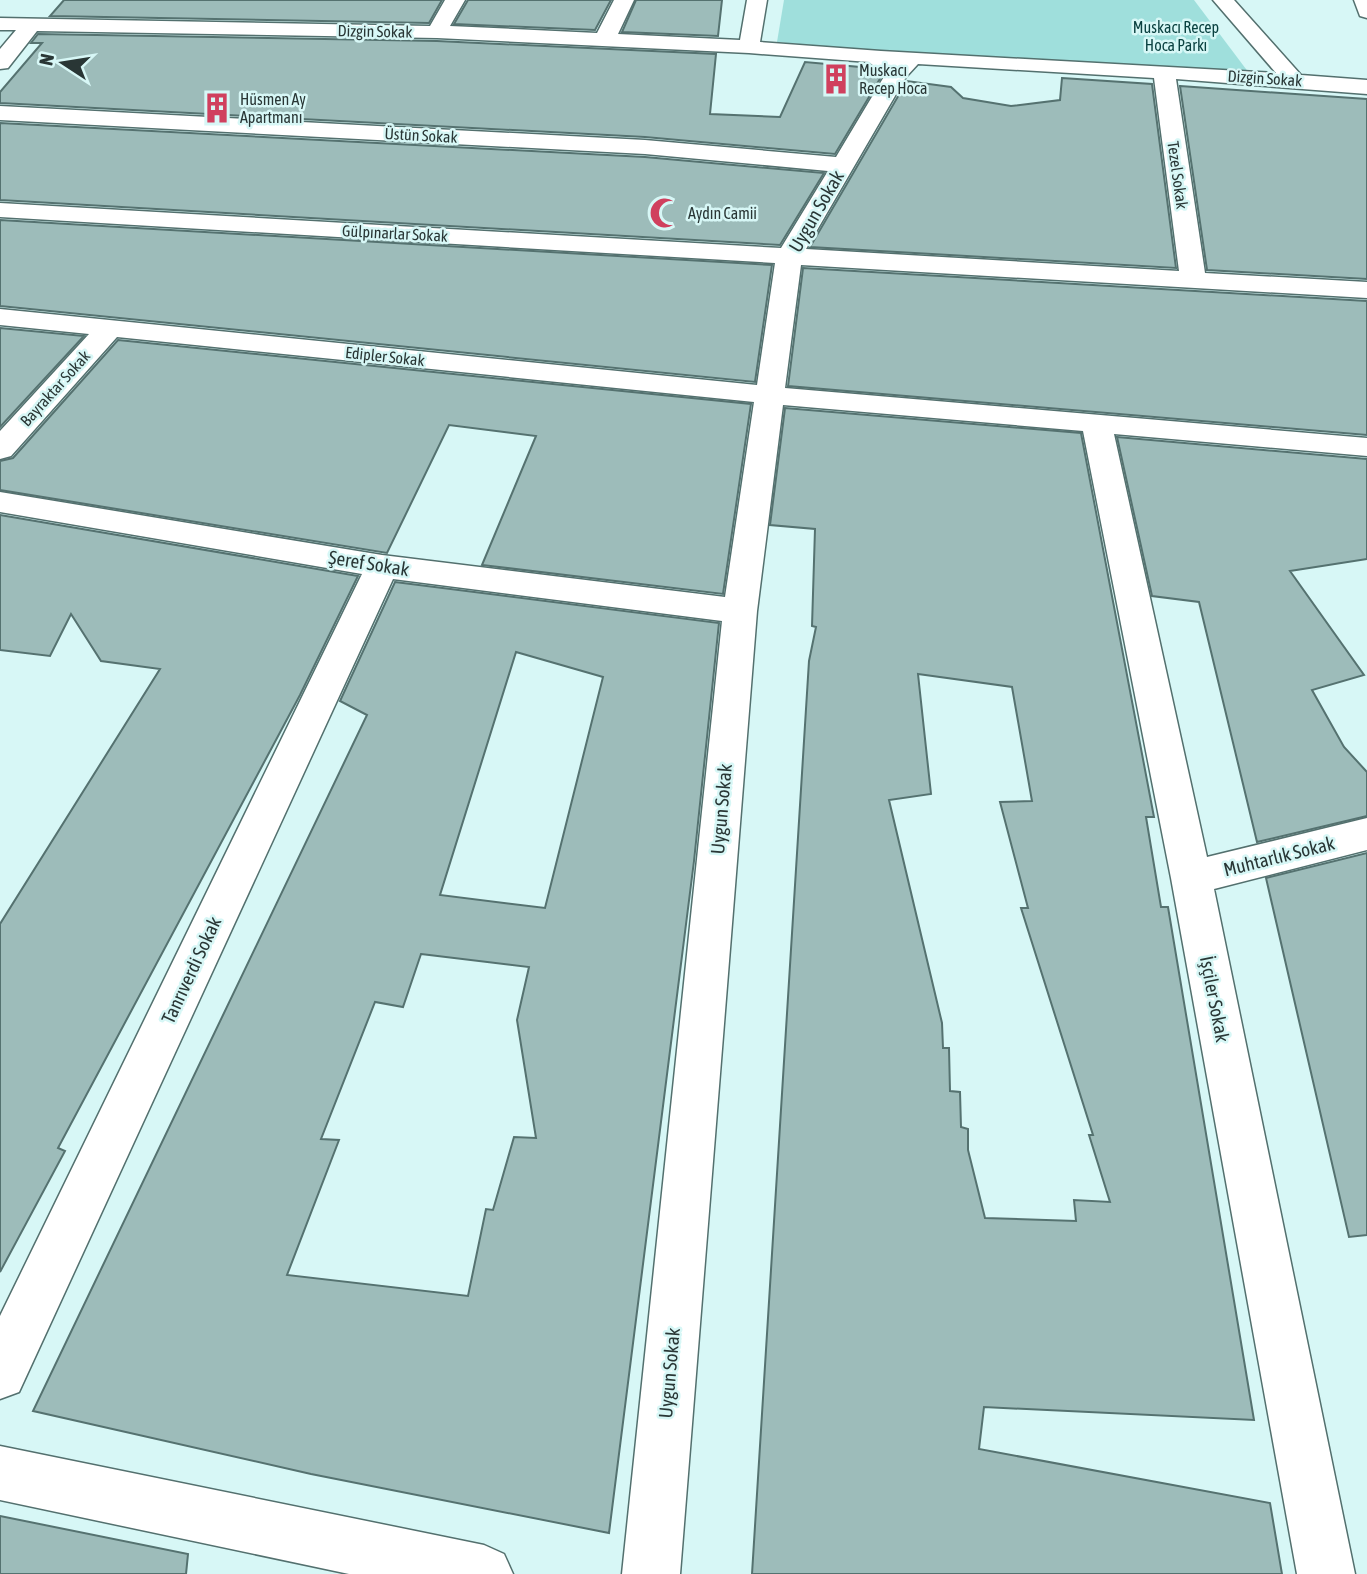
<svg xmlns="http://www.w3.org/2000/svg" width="1367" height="1574" font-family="'Asap Condensed',sans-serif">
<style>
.green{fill:#9fdfdc}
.building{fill:#9dbcba;stroke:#557270;stroke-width:2;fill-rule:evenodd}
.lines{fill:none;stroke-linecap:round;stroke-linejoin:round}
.minor-casing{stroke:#53706e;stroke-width:3}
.minor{fill:#fff;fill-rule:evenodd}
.labels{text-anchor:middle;stroke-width:5;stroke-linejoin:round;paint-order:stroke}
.far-park-label{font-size:16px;fill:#0b4241;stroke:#d7f7f6}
.far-street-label{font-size:16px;fill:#293635;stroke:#d7f7f6}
.far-poi-label{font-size:16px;fill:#293635;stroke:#d7f7f6;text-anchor:start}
.street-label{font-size:19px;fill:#293635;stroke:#d7f7f6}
</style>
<rect width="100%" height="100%" fill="#d7f7f6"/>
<path class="green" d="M784 0H1194L1252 77 1025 64 777 42Z"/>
<g class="building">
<path d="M64 0H442L429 23 50 16Z"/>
<path d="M468 0H611L595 30 454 24Z"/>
<path d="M636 0H722L718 36 622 32Z"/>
<path d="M38 34 437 41 716 54 710 114 780 117 805 62 871 68 872 76 881 77 835 154 645 137 0 103V92L42 43H31Z"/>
<path d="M1062 78 1152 84 1176 268 810 247 907 81 951 87 963 98 1011 106 1060 100Z"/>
<path d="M1180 86 1367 99V279L1207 270Z"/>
<path d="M0 123 645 157 824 173 780 245 0 200Z"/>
<path d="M0 220 772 265 755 382 0 306Z"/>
<path d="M803 268 1367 301V435L788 386Z"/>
<path d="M0 328 84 336 0 427Z"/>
<path d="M118 340 751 404 723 594 482 565 536 436 449 425 387 553 0 490V461L13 458Z"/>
<path d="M785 408 1081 433 1154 817H1146L1161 907H1168L1254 1420 984 1407 979 1449 1270 1503 1282 1574H752L809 661 816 627 812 626 815 529 770 525ZM918 674 1012 687 1032 801 1000 802 1028 908H1021L1093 1135H1089L1110 1202 1074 1200 1076 1221 985 1218 968 1150V1129L961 1127 960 1092 950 1091 949 1048H943L942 1023 889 800 931 794Z"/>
<path d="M1117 437 1367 459V559L1290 571 1364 675 1312 690 1344 747 1367 772V816L1257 842 1199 602 1152 596Z"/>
<path d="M0 515 358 576 300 695 58 1148 65 1151 0 1272V924L160 669 101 661 71 614 50 656 0 650Z"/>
<path d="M395 582 719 623 694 861 609 1533 311 1474 33 1411 367 715 340 701ZM516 652 603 677 545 908 440 895ZM421 954 529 967 517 1020 536 1138 514 1137 493 1210 486 1209 468 1296 287 1275 339 1140 321 1139 375 1002 403 1007Z"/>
<path d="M1367 853V1235L1349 1237 1266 878Z"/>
<path d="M0 1516 188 1554 186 1574H0Z"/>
</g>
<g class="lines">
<g class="minor-casing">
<g id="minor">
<path d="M445 0H465L450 26 597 33 614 0H634L618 34 740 40 747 0H767L760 42 881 51 1276 73 1213 0H1234L1301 75 1367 80V94L1176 79 1205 273 1367 282V298L801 265 785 388 1367 438V456L1114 434 1207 857 1367 818V850L1214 889 1355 1574H1297L1171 878 1083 431 783 405 757 611 680 1574H622L722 621 393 579 19 1392 0 1399V1316L362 574 0 512V492L382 555 725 597 754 402 117 337 11 456 0 459V431L89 334 0 325V309L757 385 775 263 0 217V203L781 248 828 171 645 154 0 120V106L645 140 836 157 885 75 869 62 749 53 437 38 37 31 8 68 0 69V49L16 30H0V18L430 26ZM918 64 1154 78 1179 271 806 249 906 77Z"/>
<path d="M1354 0H1367V18L1360 16Z"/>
<path d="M0 1446 484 1545 504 1554 513 1574H349L0 1500Z"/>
</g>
</g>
<use href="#minor" class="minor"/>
</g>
<defs>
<g id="building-bare" transform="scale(2.415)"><path d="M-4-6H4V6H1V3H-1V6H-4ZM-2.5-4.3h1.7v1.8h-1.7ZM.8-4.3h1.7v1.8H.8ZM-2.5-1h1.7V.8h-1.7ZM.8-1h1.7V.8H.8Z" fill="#d0405e" stroke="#d7f7f6" stroke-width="2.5" paint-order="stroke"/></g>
<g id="mosque-bare" transform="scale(2.415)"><path d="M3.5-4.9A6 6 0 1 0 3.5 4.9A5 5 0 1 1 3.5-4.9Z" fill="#d0405e" stroke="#d7f7f6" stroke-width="2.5" paint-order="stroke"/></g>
</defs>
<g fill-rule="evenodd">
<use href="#building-bare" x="836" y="79"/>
<use href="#building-bare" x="217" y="108"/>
<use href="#mosque-bare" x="665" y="213"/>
</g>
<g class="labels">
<g class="far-park-label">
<text x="1176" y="33">Muskacı Recep<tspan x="1176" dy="18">Hoca Parkı</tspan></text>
</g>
<g class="far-street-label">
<text transform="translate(375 31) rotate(1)" y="6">Dizgin Sokak</text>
<text transform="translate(1265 78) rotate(4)" y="6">Dizgin Sokak</text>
<text transform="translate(421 135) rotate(3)" y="6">Üstün Sokak</text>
<text transform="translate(1178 175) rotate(82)" y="6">Tezel Sokak</text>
<text transform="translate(395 233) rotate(3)" y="6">Gülpınarlar Sokak</text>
<text transform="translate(385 356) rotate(6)" y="6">Edipler Sokak</text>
<text transform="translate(55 388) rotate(-48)" y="6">Bayraktar Sokak</text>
</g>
<g class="far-poi-label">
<text x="859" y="76">Muskacı<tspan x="859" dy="18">Recep Hoca</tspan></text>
<text x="240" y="105">Hüsmen Ay<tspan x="240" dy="18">Apartmanı</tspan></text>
<text x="688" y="219">Aydın Camii</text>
</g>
<g class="street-label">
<text transform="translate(816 211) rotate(-60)" y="7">Uygun Sokak</text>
<text transform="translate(369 563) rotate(9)" y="7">Şeref Sokak</text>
<text transform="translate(721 809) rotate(-85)" y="7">Uygun Sokak</text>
<text transform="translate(1279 856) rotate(-14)" y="7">Muhtarlık Sokak</text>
<text transform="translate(191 970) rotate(-65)" y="7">Tanrıverdi Sokak</text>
<text transform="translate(1215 999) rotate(79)" y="7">İşçiler Sokak</text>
<text transform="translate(669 1373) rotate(-85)" y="7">Uygun Sokak</text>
</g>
</g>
<g transform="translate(63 63) rotate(282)" stroke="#d7f7f6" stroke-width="5" paint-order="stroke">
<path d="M0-5L12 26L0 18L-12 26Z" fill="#293635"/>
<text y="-10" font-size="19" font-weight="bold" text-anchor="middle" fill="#293635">N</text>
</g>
</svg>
